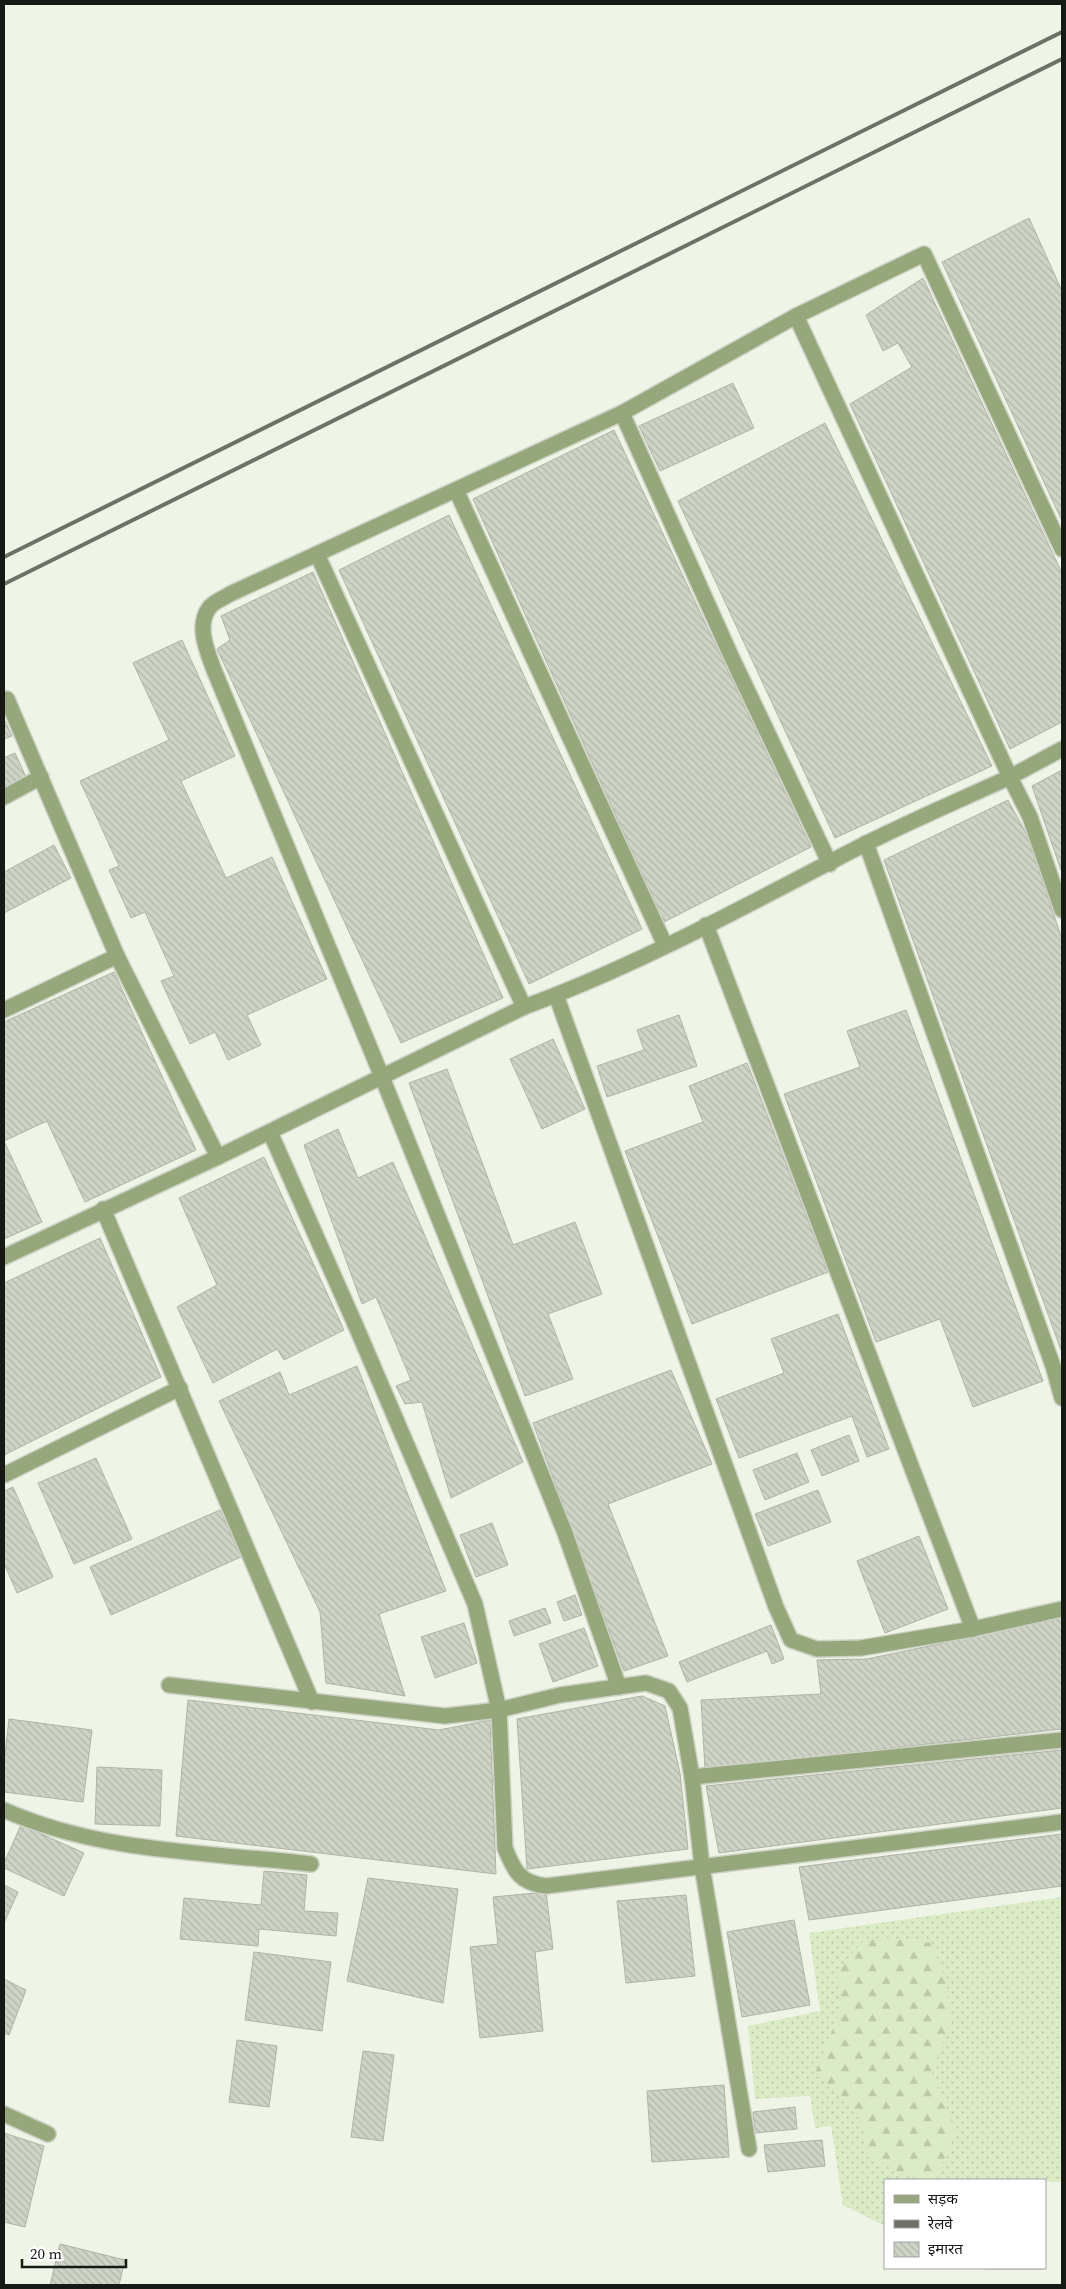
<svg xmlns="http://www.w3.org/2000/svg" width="1066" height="2289" font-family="'Source Serif 4','Noto Sans Devanagari',serif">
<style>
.grass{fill:url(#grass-dots)}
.forest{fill:url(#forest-firs)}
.building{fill:url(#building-back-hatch);stroke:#aeb4a6}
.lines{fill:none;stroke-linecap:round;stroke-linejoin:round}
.minor-casing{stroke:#ccd2c4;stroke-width:18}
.minor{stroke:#95a77b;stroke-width:15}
.rail{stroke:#6d7168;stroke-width:4}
</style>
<defs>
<pattern id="grass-dots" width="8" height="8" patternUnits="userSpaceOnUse" patternTransform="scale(1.25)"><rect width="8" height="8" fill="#dbebc5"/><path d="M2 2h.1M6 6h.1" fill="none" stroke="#bbc9a8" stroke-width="1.8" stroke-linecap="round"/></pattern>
<pattern id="forest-firs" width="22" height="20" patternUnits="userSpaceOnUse" patternTransform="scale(1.25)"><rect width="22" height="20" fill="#dbebc5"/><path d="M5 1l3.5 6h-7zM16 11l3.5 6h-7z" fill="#bbc9a8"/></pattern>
<pattern id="building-back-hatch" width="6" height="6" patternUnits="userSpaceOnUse" patternTransform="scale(1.25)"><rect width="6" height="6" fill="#cfd5c6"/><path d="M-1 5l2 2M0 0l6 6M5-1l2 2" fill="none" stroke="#b1b6a9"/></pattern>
</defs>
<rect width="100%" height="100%" fill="#eef5e6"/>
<path class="grass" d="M1062 1897V2182L885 2180V2226L843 2205 831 2126 815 2128 810 2096 755 2099 748 2026 820 2011 809 1933Z"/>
<path class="forest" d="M885 1938 932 1943 946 1981 950 2022 932 2074 956 2129 936 2180H915L868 2156 862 2123 845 2098 815 2073 840 2011 837 1971 864 1940Z"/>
<g class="building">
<path d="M1029 218 1062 291V521L942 262Z"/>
<path d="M923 278 1062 573V722L1010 749 850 404 912 367 898 343 883 351 866 315Z"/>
<path d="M733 383 754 428 660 471 639 426Z"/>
<path d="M825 423 992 766 835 838 678 501Z"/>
<path d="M614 430 811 847 664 922 473 499Z"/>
<path d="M449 515 642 929 529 984 339 570Z"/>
<path d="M313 572 503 998 401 1043 217 649 230 640 221 616Z"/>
<path d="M182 640 235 756 181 781 226 878 272 857 327 979 247 1015 261 1045 228 1060 215 1032 190 1044 161 981 174 976 145 912 131 918 109 870 119 866 80 781 169 740 133 663Z"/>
<path d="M4 719 12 736 4 739Z"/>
<path d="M15 753 26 777 4 787V758Z"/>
<path d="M1062 770V873L1032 786Z"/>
<path d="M1008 800 1027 835 1062 939V1353L884 860Z"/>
<path d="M54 845 71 878 4 913V872Z"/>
<path d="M114 972 196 1150 85 1202 47 1121 4 1141 42 1222 4 1239V1022Z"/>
<path d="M906 1010 1043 1381 973 1407 940 1319 876 1342 784 1094 860 1067 847 1031Z"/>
<path d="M679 1015 697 1066 607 1097 597 1066 644 1050 637 1030Z"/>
<path d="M553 1039 585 1109 542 1129 510 1059Z"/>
<path d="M747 1063 828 1272 692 1324 625 1151 703 1122 689 1086Z"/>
<path d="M447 1069 513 1245 575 1222 602 1294 548 1314 573 1379 525 1396 409 1083Z"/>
<path d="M338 1129 358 1178 393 1162 523 1462 451 1498 422 1402 405 1404 396 1386 411 1380 376 1297 362 1304 304 1145Z"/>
<path d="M264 1157 344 1330 284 1360 277 1349 213 1383 177 1307 217 1285 179 1198Z"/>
<path d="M100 1238 161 1377 4 1455V1283Z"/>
<path d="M838 1314 889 1449 867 1457 852 1416 739 1458 716 1399 784 1373 771 1339Z"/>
<path d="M357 1366 446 1591 379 1614 405 1696 326 1683 320 1612 219 1401 280 1372 289 1395Z"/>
<path d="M671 1370 712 1464 608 1504 668 1656 624 1671 533 1423Z"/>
<path d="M849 1435 859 1461 822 1476 811 1450Z"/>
<path d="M797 1453 809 1482 765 1500 753 1470Z"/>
<path d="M96 1458 132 1539 74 1564 38 1483Z"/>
<path d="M13 1487 53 1577 17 1593 4 1563V1491Z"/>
<path d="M818 1490 831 1522 768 1546 755 1514Z"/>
<path d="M220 1510 241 1557 111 1615 90 1567Z"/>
<path d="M492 1523 508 1565 476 1577 460 1535Z"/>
<path d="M919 1536 948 1609 885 1633 857 1561Z"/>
<path d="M575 1595 582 1615 564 1621 557 1602Z"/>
<path d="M545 1608 551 1623 514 1636 509 1621Z"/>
<path d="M1062 1618V1729L705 1769 701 1700 821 1694 817 1660 867 1659Z"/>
<path d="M464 1623 477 1663 435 1678 421 1637Z"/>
<path d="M771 1625 784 1659 772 1664 767 1651 687 1682 679 1662Z"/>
<path d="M584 1628 598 1666 553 1682 539 1644Z"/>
<path d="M642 1696 665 1706 680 1773 688 1849 527 1869 517 1719Z"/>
<path d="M188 1700 439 1730 490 1720 496 1874 176 1836Z"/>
<path d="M9 1719 92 1730 83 1802 4 1792V1764Z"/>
<path d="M1062 1750V1808L719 1853 706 1786Z"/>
<path d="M97 1767 162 1770 160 1826 95 1824Z"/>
<path d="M21 1825 84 1853 64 1896 4 1868V1863Z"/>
<path d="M1062 1834V1886L809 1920 799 1867Z"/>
<path d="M264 1871 307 1875 304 1911 338 1913 336 1936 259 1929 258 1946 180 1939 184 1898 261 1905Z"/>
<path d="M368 1878 458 1889 443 2003 347 1981Z"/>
<path d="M4 1885 18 1892 4 1923Z"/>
<path d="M546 1892 553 1949 535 1952 543 2031 480 2038 470 1947 498 1944 493 1897Z"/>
<path d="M686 1895 695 1976 626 1983 617 1901Z"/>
<path d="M794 1920 810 2005 742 2017 727 1932Z"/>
<path d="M254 1952 331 1962 322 2031 245 2020Z"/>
<path d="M4 1979 26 1990 9 2035 4 2033Z"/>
<path d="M237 2040 277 2046 269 2107 229 2102Z"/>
<path d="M363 2051 394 2055 383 2141 351 2137Z"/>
<path d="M724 2085 729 2157 652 2162 647 2091Z"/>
<path d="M795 2107 797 2129 755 2133 753 2112Z"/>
<path d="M4 2133 44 2146 25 2227 4 2222Z"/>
<path d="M822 2140 825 2166 768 2172 764 2145Z"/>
<path d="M60 2244 125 2260 119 2285H50Z"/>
<rect x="986" y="2268" width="56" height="1"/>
</g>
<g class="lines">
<g class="minor-casing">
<g id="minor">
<path d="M622 413 732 658 830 864"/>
<path d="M456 490 665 945"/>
<path d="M317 554 524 1007"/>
<path d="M7 699 117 956 218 1157"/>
<path d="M1062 749 1010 777 1030 817 1062 910"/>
<path d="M4 797 41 777"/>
<path d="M866 843 1053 1366 1062 1398"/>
<path d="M706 925 973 1629"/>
<path d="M556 995 776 1607 791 1640 817 1649 861 1648 973 1629 1062 1609"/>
<path d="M4 1010 117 956"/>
<path d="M270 1132 355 1324 475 1604 499 1710 505 1848C514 1871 520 1883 546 1886L1062 1822"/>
<path d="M103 1209 312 1702"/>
<path d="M4 1257 218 1157 524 1007C642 964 754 901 865 844 913 820 962 799 1010 777L796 316"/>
<path d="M4 1475 180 1388"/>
<path d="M169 1685 445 1716 499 1710 560 1695 646 1683 669 1691 680 1708 692 1777 702 1866 749 2149"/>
<path d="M619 1687 565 1533 382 1077 214 670C207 651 196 626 209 608 213 602 224 598 230 594L622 413 796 316 924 254 1062 549"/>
<path d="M692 1777 1062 1740"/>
<path d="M4 1810C101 1853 207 1852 311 1864"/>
<path d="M4 2114 48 2134"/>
</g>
</g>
<use href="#minor" class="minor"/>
<g class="rail">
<path d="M4 557 1062 32"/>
<path d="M4 584 1062 59"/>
</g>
</g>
<rect width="1066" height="2289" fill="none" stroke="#171a14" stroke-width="10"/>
<rect x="884" y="2179" width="162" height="90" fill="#ffffff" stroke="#a2a3a1"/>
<rect x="894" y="2195" width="25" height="8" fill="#95a77b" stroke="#a2a3a1"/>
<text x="928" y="2204" font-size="15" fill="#171a14">सड़क</text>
<rect x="894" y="2220" width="25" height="8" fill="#6d7168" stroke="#a2a3a1"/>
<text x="928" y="2229" font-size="15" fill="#171a14">रेलवे</text>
<rect x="894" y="2242" width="25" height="15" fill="url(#building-back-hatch)" stroke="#a2a3a1"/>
<text x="928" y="2254" font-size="15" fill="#171a14">इमारत</text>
<path d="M22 2259v8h104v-8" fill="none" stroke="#171a14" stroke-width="2.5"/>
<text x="30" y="2259" font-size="15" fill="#171a14" stroke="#ffffff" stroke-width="4" paint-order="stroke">20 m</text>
</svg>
